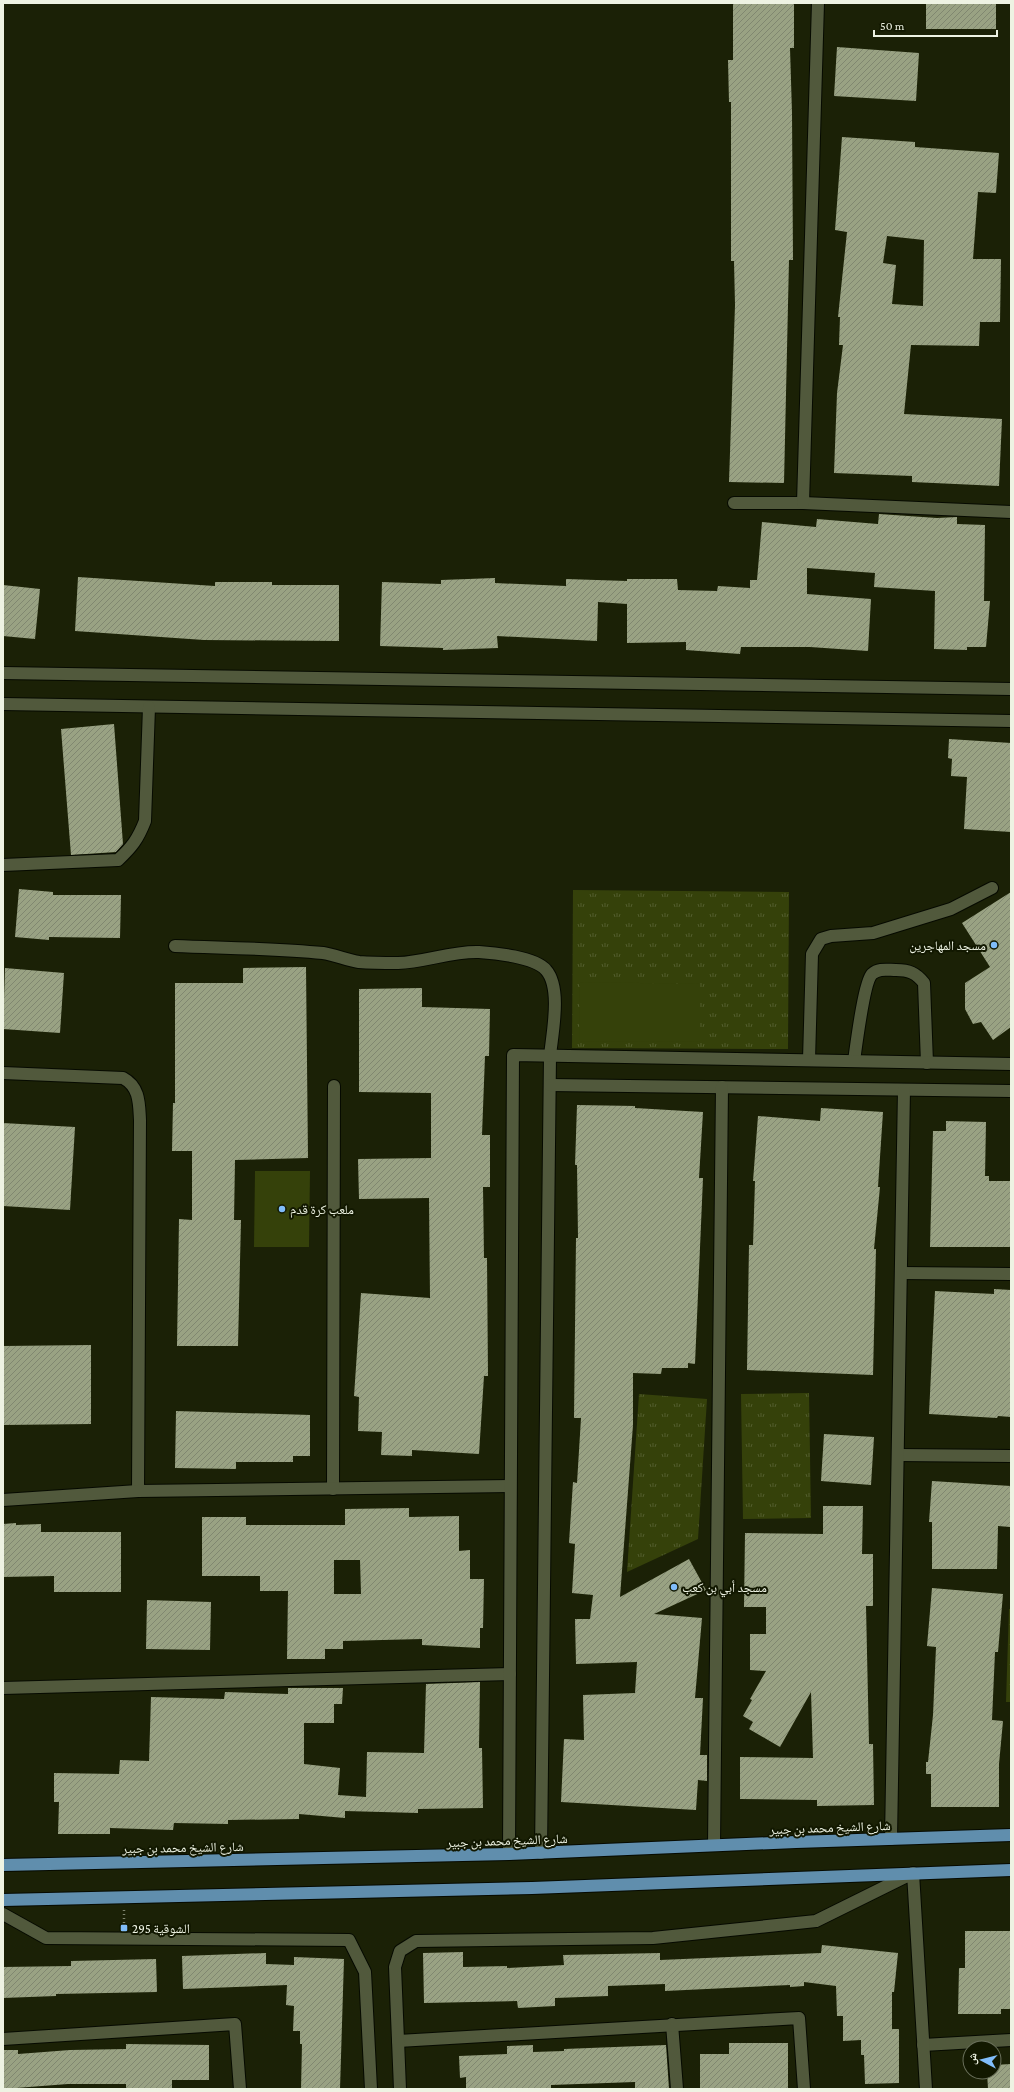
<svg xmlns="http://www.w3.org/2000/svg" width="1014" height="2092" font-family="'Crimson Pro','Noto Naskh Arabic',serif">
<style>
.grass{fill:url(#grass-tufts)}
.garden{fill:#35410a}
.building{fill:url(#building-hatch);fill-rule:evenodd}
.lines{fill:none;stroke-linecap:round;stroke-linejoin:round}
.minor-casing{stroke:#060a00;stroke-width:14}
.major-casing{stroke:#060a00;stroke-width:14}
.path{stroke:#7d836d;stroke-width:2.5;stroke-dasharray:1 3;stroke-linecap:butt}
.minor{stroke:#51593c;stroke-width:12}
.major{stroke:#608ead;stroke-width:12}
.poi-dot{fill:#80bdfa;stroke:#121800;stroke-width:1.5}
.labels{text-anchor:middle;stroke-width:4;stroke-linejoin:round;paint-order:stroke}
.poi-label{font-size:13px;fill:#eef3e3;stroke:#121800;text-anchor:start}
.street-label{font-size:13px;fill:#eef3e3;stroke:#121800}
</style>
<defs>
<pattern id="grass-tufts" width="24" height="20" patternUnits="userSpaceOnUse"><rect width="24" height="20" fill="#35410a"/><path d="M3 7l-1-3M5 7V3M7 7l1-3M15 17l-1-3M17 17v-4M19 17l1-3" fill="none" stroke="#535d2e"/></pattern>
<pattern id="building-hatch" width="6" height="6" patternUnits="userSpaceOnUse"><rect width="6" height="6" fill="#99a283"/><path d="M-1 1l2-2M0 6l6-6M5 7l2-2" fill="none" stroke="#808770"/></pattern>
</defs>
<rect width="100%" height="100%" fill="#1b2106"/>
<g class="grass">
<path d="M573 890 789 892 788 1049 572 1048Z"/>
<path d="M809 1393 811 1518 743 1519 741 1394Z"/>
<path d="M639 1394 707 1399 698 1539 627 1572Z"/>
<path d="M1009 1609H1011V1702H1006Z"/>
</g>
<g class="garden">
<path d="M580 982 700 984V1042L579 1041Z"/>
<path d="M255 1171H310L309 1247H254Z"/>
</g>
<g class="building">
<path d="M733 3H794V48H790L792 113 793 260H789L784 483 729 482 735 305 734 261H731V102H729L728 60H733Z"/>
<rect x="926" y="3" width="70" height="26"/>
<path d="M837 47 919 53 916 101 834 96Z"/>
<path d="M842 137 915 142V147L999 153 996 193 978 192 973 259H1001L1000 322H980L979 346 911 345 904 414 1002 419 999 486 912 482V476L834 473 837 393 843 345H839L840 317H838L847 232 835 230ZM887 236 924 240 923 306 892 304 896 265 883 263Z"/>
<path d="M879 514 937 518 957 517V524L985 525 984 601H990L986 647H967V650L934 649 935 591 874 587 875 573 807 568V594L871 599 868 651 810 647H741L740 654 686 650V642L627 643V604L598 602 597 641 497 636 498 648 443 650V648L380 646 382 582 441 584V580L495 578V583L566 586V579L627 581V579H677L678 590 717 591 718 586 750 588V580H757L762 522 816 527 817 519 878 524Z"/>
<path d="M78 577 215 586V582H272V585H339V641L204 640 75 631Z"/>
<path d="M3 585 40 589 35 639 3 636Z"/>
<path d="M114 724 123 844 116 852 71 855 61 729Z"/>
<path d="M949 739 1011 743V832L964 829 967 777 951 776 952 759 948 758Z"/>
<path d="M19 889 53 892V895H121L120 938 49 937V940L15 937Z"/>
<path d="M1011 892V1027L993 1040 981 1022 973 1024 965 1009V983L990 967 962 923Z"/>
<path d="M306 967 308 1158 235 1160 234 1220H241L238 1346H177L179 1219 192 1220V1151H172L173 1103H175V983H243V968Z"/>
<path d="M5 968 64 973 60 1033 3 1029Z"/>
<path d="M422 988V1007L490 1009 489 1056H485L482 1135H490V1187H483L484 1258H487L488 1376H484L479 1454 412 1450V1456L381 1455 382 1432 358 1431 359 1397 354 1396 361 1293 430 1298 429 1198 359 1199 358 1159 431 1158V1093L359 1092V989Z"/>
<path d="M577 1105 635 1106V1108L703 1112 699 1178H703L695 1364 688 1363V1368H662L661 1374 633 1373V1425L620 1597 689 1559 706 1590 654 1614 702 1618 695 1698H703L700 1755H707V1781L698 1780 696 1810 561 1802 564 1739 584 1740 583 1695 635 1693 637 1662 576 1664 575 1619H590L593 1595 572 1593 575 1544 569 1543 573 1482 577 1483 581 1418H574L576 1238H578L577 1165H575Z"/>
<path d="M821 1108 883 1112 878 1187H880L874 1249H876L873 1375 747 1370 749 1245H753L755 1181H753L758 1116 820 1121Z"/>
<path d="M946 1121 986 1122 985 1176H989V1181H1011V1247H930L933 1131H946Z"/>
<path d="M3 1123 75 1127 70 1210 3 1206Z"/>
<path d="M994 1289 1011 1290V1417L998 1416 997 1418 929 1414 935 1291 994 1294Z"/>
<path d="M91 1345V1424L3 1425V1346Z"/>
<path d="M176 1411 310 1415V1456H293V1462H236V1469L175 1468Z"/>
<path d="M824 1434 874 1437 871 1485 821 1481Z"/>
<path d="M932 1481 1011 1486 1010 1527 998 1526 997 1569H932V1522H929Z"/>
<path d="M823 1506H863L862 1554H873V1606H866L869 1744H873L874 1805 817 1806V1800L740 1799V1757L813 1758 811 1692 780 1747 749 1729 753 1722 743 1716 752 1700 750 1699 766 1671 750 1670V1634H766V1607H744L745 1533 823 1534Z"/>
<path d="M409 1508V1517L459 1516V1551L470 1550V1579H484L483 1628H480V1648L422 1645V1639L343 1641V1649H325V1659H287L288 1591H260V1576H202V1517H246V1525H345V1509ZM334 1560H360L361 1594H334Z"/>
<path d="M16 1523V1525L41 1524V1532H121V1592H54V1576L3 1577V1524Z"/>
<path d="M932 1588 1003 1594 998 1652H995L992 1720 1003 1721 999 1764V1807H931V1774H926V1762H928L933 1715 936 1647 927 1646Z"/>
<path d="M147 1600 211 1602 210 1650 146 1649Z"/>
<path d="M480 1682 479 1748H482L483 1808 418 1809V1813L345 1811V1818L299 1814V1819L228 1820V1824L174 1823 173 1830 110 1828V1834H58L59 1802H54V1773L119 1774 120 1760 149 1761 151 1697 224 1699 225 1692 288 1694V1688H343L342 1704H334V1723H304V1764L340 1768 338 1795 366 1797 367 1752 424 1753 426 1684Z"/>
<path d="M965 1931H1011V2009H1001V2014H958L959 1968H965Z"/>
<path d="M822 1945 898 1953 894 1992H892V2029H899V2083L865 2084 864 2055H861V2040L843 2041V2016H837L836 1986 804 1982V1986L790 1987V1985L665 1991V1984L608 1986V1996L555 1998V2006L518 2008 517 2001 424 2003 423 1953 463 1952V1967L507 1966V1968L564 1965 563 1955 660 1953V1960L821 1953Z"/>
<path d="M266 1953V1964L294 1965V1957L344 1959 340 2089H301L302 2044H300V2031H293L294 2006 286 2005 287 1985 183 1989 182 1956Z"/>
<path d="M156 1959 157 1992 56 1994V1996L3 1998V1967L71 1966V1961Z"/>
<path d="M729 2043H788V2089H700V2054H729Z"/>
<path d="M126 2044 209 2045V2080H172V2089H126V2084H68L3 2089V2050H18V2054L70 2050 126 2049Z"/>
<path d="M533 2045V2052L564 2051V2049L666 2045 669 2089H635V2082L551 2085V2088L532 2089H466V2077L460 2078 459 2056 507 2054V2046Z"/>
<path d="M1011 2064V2089H988L987 2072H994V2065Z"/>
</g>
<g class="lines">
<g class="minor-casing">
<g id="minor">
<path d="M734 503H803L1011 512"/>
<path d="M803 503 818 3"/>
<path d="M3 673 1011 689"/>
<path d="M3 704 1011 721"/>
<path d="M3 865 118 860C132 847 138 839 145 821L149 707"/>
<path d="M175 946C224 948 274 948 323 953 335 955 347 960 359 962 372 963 385 963 398 963 425 962 452 951 479 952 495 953 535 957 546 970 562 988 552 1034 550 1056L541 1853"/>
<path d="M809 1060 812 954 821 939 831 936 873 933 951 909 992 888"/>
<path d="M854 1061C856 1047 864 982 872 974 879 968 887 970 896 970 909 970 916 973 924 983L927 1063"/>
<path d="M3 1073 123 1078C140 1087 139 1104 140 1120L138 1491"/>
<path d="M550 1085 1011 1091"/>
<path d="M901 1273 1011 1274"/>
<path d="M898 1455 1011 1456"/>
<path d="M333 1489 334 1086"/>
<path d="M3 1500 138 1491 510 1486"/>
<path d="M3 1688 510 1674"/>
<path d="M891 1839 904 1090"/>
<path d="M714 1845 722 1087"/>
<path d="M509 1854 513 1055 1011 1064"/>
<path d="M3 1914 46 1938 349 1940 365 1972 371 2089"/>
<path d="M672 2024 677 2089"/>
<path d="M3 2039 235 2024 240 2089"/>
<path d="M398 2041 799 2018 804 2089"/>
<path d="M923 2045 1011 2040"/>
<path d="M400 2089 395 1967 400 1951 416 1941 653 1938 816 1921 913 1873 926 2089"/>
</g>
</g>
<g class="major-casing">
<g id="major">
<path d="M3 1865 509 1854 796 1842 1011 1835"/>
<path d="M3 1900 532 1888 1011 1870"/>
</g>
</g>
<path class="path" d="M124 1910V1925"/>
<use href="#minor" class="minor"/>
<use href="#major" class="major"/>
</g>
<g class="poi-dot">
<circle cx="994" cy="945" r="4"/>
<circle cx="282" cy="1209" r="4"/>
<circle cx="674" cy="1587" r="4"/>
<rect x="120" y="1924" width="8" height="8" rx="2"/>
</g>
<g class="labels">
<g class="poi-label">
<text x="986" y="950" text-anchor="end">مسجد المهاجرين</text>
<text x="290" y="1214">ملعب كرة قدم</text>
<text x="682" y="1592">مسجد أبي بن كعب</text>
<text x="132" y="1933">الشوقية 295</text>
</g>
<g class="street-label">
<text transform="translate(830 1827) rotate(-2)" y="5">شارع الشيخ محمد بن جبير</text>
<text transform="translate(507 1840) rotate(-2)" y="5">شارع الشيخ محمد بن جبير</text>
<text transform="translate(183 1847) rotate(-1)" y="5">شارع الشيخ محمد بن جبير</text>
</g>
</g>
<rect width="1014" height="2092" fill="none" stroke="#eef3e3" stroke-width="8"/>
<g transform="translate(982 2060) rotate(277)"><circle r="19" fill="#121800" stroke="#6a705b"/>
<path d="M0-3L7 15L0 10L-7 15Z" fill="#80bdfa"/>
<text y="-6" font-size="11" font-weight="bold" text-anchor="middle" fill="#eef3e3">ش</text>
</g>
<path d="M874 30v6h123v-6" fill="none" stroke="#eef3e3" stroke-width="2"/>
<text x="880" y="30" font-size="12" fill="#eef3e3" stroke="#121800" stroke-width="3" paint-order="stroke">50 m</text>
</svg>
